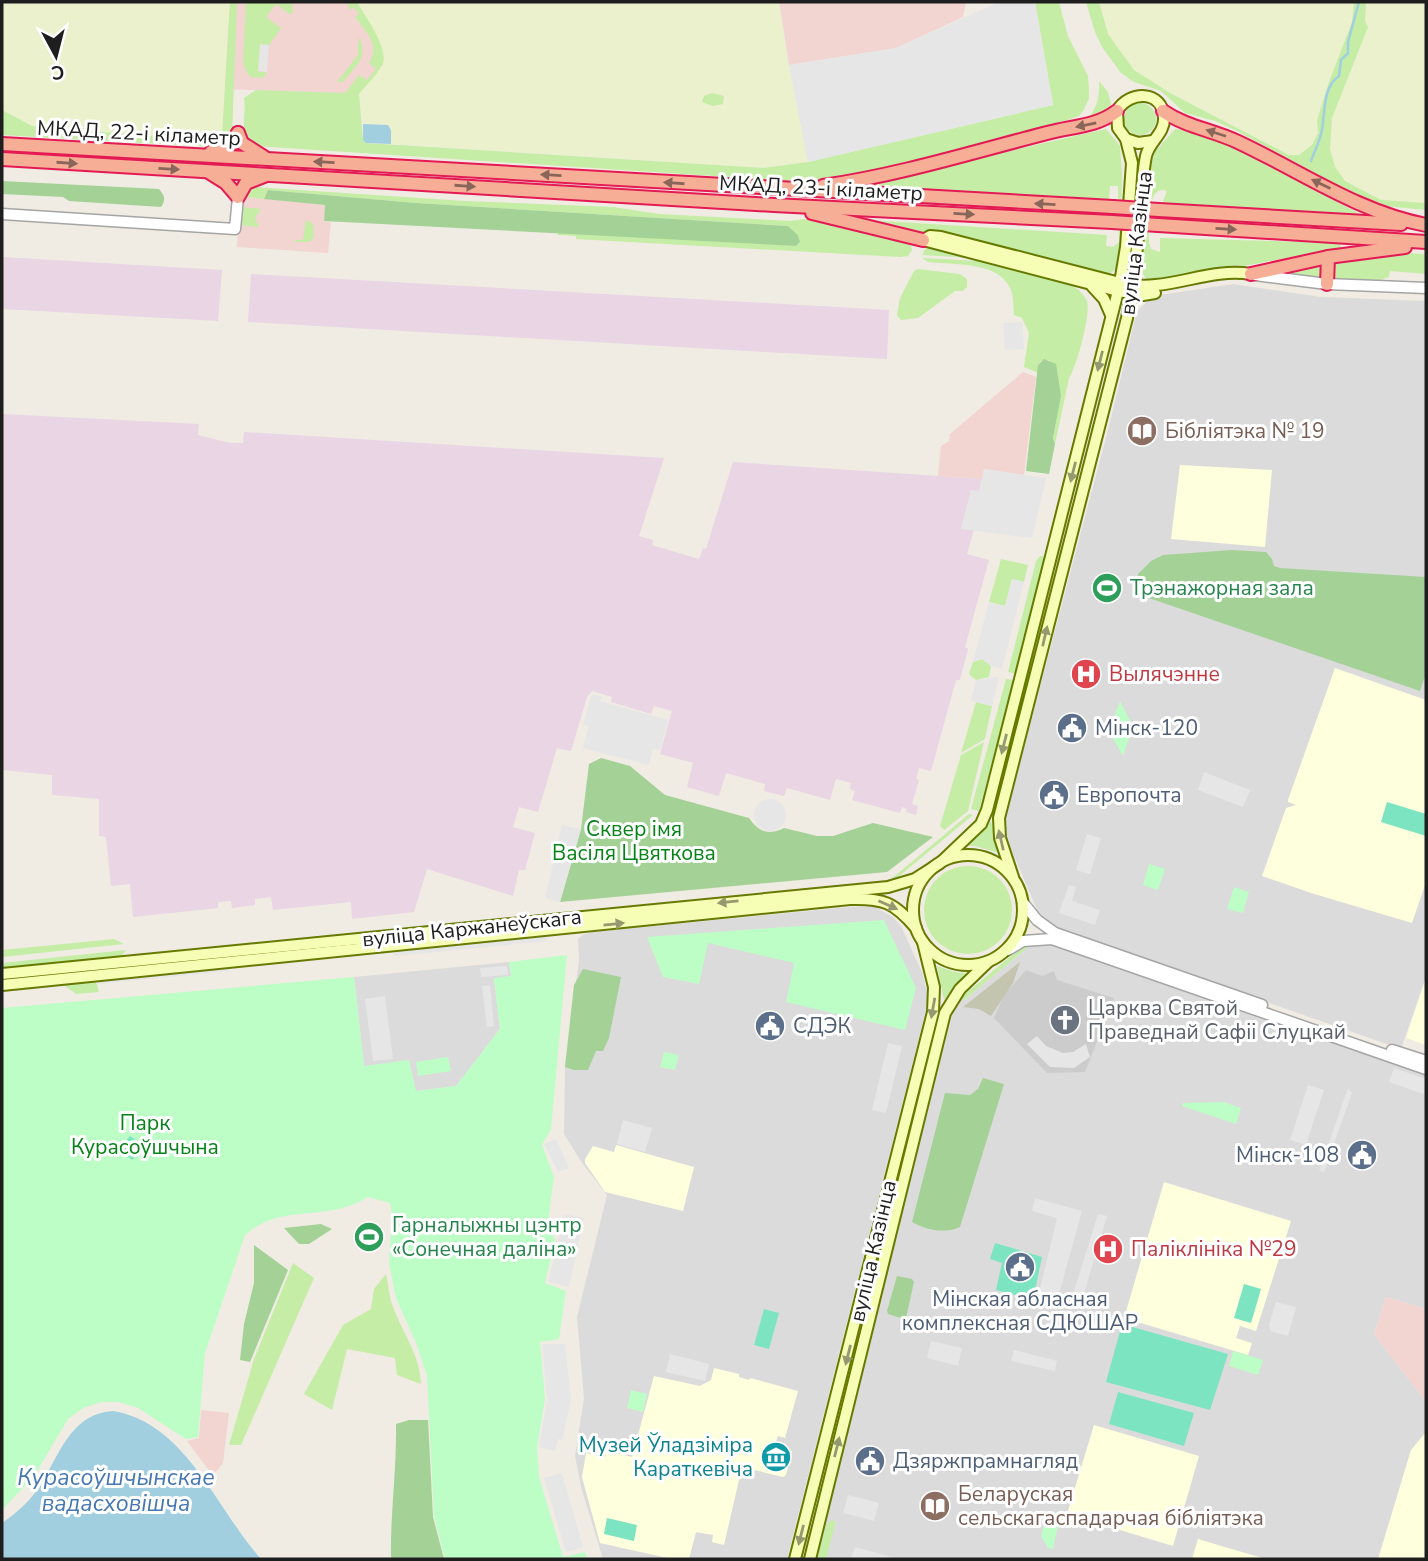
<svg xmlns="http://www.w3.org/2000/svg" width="1428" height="1561" font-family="'Nunito Sans',sans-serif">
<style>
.residential{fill:#dcdbdb}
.commercial{fill:#f2d4d1}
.industrial{fill:#e9d5e4}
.education{fill:#fdffdd}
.religious{fill:#ccc}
.construction{fill:#c4c5ae}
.farmland{fill:#ebf0cd}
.grass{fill:#c5eda6}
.forest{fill:#a4d196}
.park{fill:#bdfdc6}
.pitch{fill:#7ce4c1}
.parking{fill:#e6e6e6}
.water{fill:#a1cfe0}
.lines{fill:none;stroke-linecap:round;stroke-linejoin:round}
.stream{stroke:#a1cfe0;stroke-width:2.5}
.tertiary-casing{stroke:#a5a5a5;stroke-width:13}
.secondary-casing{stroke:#677a00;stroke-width:14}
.trunk-casing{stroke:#e41a55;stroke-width:16}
.tertiary{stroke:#fff;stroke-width:10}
.secondary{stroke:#f6fdb4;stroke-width:10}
.trunk{stroke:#f6af96;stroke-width:12}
.trunk-bridge-casing{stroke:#e41a55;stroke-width:16;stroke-linecap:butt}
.trunk-bridge{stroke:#f6af96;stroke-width:12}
.oneway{fill:#8a665a}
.oneway2{fill:#959970}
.labels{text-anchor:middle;stroke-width:6;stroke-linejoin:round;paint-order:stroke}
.street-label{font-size:21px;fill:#1e1e1e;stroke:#fff}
.education-label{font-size:21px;fill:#785e54;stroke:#fff;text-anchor:start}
.leisure-label{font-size:21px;fill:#27864d;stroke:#fff;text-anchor:start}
.health-label{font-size:21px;fill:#be3a42;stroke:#fff;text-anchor:start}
.service-label{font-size:21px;fill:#4e5e75;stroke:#fff;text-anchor:start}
.park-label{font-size:21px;fill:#058316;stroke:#fff}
.worship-label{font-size:21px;fill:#5b616d;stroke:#fff;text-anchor:start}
.culture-label{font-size:21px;fill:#0d838f;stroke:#fff;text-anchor:end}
.water-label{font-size:23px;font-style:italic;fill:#4577b3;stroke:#fff}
</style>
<rect width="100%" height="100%" fill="#f0ece3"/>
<g class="residential">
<path d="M1233 284 1321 297 1426 301V977L1401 1049 1058 929 1038 912 1006 837 1004 823 1108 430 1137 311 1153 296Z"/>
<path d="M850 907H875L893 917 901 926 922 972 929 998 787 1559H603L581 1487 575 1456 584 1398 577 1317 607 1195 582 1163 564 1134 565 1067 579 960 578 939 582 935 592 932Z"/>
<path d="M1051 942 1426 1071V1309L1386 1297 1374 1334 1426 1402V1559H814L953 1012 959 999 964 1000 1033 943Z"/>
<path d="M509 962 511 976 494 979 500 1029 456 1086 416 1091 364 1066 354 977Z"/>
</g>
<g class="commercial">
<path d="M230 2H357L383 64 359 94 224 89Z"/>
<path d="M779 2H966L963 17 896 48 789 65Z"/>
<path d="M247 197 325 205 324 221 331 222 328 253 237 247 240 198Z"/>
<path d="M1023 372 1036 377 1024 475 984 469 982 479 938 476 941 446 949 441 950 434Z"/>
<path d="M1386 1297 1426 1309V1402L1374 1334Z"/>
<path d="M201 1410 229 1413 223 1463 213 1476 187 1441 199 1438Z"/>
</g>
<g class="industrial">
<path d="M2 257 222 270 218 321 2 309Z"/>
<path d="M251 274 889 310 887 359 248 322Z"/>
<path d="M2 414 199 424 198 435 230 443H243L244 432 664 458 639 536 653 540 652 545 699 559 703 548 706 549 733 462 982 479 979 492 971 490 962 529 974 530 967 554 989 560 965 647 968 649 960 680H956L931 771 919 768 916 779 919 780 912 804 918 806 916 815 906 812 907 809 902 807 900 813 852 800 855 791 850 789 851 783 836 779 830 800 787 788 784 796 764 791 765 784 726 773 719 796 687 787 693 763 660 754 672 711 654 706 651 714 611 702 612 697 592 691 587 697 571 751 557 748 538 812 519 807 513 827 535 833 525 870H519L513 896 427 869 414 912 352 919 351 902 273 910 271 897 255 899V905L232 908 231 901 218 902V908L133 917 130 884 111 886 106 837 99 836V799L52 795V775L2 770Z"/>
</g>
<g class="education">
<path d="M1180 465 1272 470 1265 547 1171 539Z"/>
<path d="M1335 668 1426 700V882L1412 923 1311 893 1262 876 1286 808 1296 805 1288 802V800Z"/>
<path d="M1426 977V1045L1406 1038Z"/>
<path d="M616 1145 694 1167 683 1211 605 1192 585 1163V1159L593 1146 614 1152Z"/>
<path d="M1164 1182 1291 1221 1256 1331 1240 1326 1236 1338 1252 1343 1248 1355 1124 1318Z"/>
<path d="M714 1368 739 1374V1377L749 1380 750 1378 798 1391 785 1438 778 1436 776 1441 784 1444 783 1448 792 1451 786 1475 783 1477 742 1467 724 1545 712 1542 713 1535 696 1532 689 1559H672L600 1543 582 1477 586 1453 605 1457 607 1451 632 1457 654 1376 700 1386 711 1380Z"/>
<path d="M1094 1425 1199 1456 1173 1546 1067 1514Z"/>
<path d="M1425 1433 1426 1557 1425 1559H1378L1411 1450Z"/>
<path d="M1198 1539 1245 1553 1267 1559H1192Z"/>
</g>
<path class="religious" d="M1026 970 1042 976 1054 971 1057 980 1114 998 1085 1072 1047 1073 994 1018 1004 995Z"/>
<path class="construction" d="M1020 962 1013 983 991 1016 979 1009 963 1007Z"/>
<g class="farmland">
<path d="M2 2H230L222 136 213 141 32 126 2 110Z"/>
<path d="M357 2H779L788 62 808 162 764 168 391 144V130L388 125 363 124 359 94 383 64 381 44Z"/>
<path d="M1099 2H1354L1352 22 1329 82 1317 120 1318 133 1312 145 1299 155H1289L1170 93 1134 70 1108 34Z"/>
<path d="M1366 2H1426V203L1381 200 1345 181 1335 167 1330 149 1332 118 1360 49Z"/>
</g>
<g class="grass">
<path d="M230 2H237L232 136 230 139 214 147 2 135V110L32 126 213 141 222 136Z"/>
<path d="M246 2H292L293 11 291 15 276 4 266 17 281 28 269 45H260L259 72H267L263 78 251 77 247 73 243 63Z"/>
<path d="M346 2H357C365 16 388 47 383 63 379 73 366 85 359 94L363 140 366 143 764 168 808 162 1053 105 1035 2H1059L1068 36 1088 76 1089 90V99L1083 111 1079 116 1059 123 862 176 821 183 255 146C237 137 247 115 244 98L256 90 345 93 359 75 367 80 376 69 369 63C381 45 366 32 355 17L359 14 354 7 350 10Z"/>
<path d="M1086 2H1099L1108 34 1134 70 1170 93 1289 155H1299L1312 145 1318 133 1317 120 1329 82 1352 22 1354 2H1366L1365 21 1368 27 1332 118 1330 149 1335 167 1345 181 1381 200 1426 203V210L1384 206 1359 197 1239 132 1215 121 1185 113 1161 91 1134 82 1121 73 1102 47 1095 32Z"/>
<path d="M358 37C370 56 355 67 343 82H337L358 55Z"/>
<path d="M1099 81 1108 92 1111 104 1106 113 1088 119C1097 107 1100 96 1099 81Z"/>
<path d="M712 93 724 96 723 104 713 106 702 102 704 96Z"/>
<circle cx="1140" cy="119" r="16"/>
<path d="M1106 129 1120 146 1122 174 1119 262C1116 270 1113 273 1104 275L924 235 868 220 1107 235 1106 246 1113 247 1119 242 1118 186H1110L1109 200 984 193 860 188 918 172Z"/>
<path d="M1175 129 1189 130 1222 142 1366 217 1161 207 1167 191C1162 190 1160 189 1156 193 1148 199 1147 241 1151 249L1160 252V238L1340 243 1341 248 1161 281 1147 280 1141 271 1146 237 1148 177 1155 152Z"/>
<path d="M253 187 465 201 613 207 659 214 790 221 812 218 910 242 912 250 908 256 900 257 576 239V236L558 235V231L796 246 800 242 798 235 788 226 416 203 268 190 264 199 247 197 245 194 248 189Z"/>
<path d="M240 207 261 209 255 218 259 227 239 225Z"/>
<path d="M306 220 313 224 314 237 309 242H295V240H303Z"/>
<path d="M932 247 973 258 922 255 925 249Z"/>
<path d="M1401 253 1426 254V274L1390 271 1389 277 1378 281 1333 279 1334 262Z"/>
<path d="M922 258 979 261 1066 283C1075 286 1083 292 1087 301 1091 314 1077 366 1069 378L1055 444 1053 438 1061 396 1049 360 1041 361 1038 365V373L1024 367 1029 333 1022 318 1014 315C1013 306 1014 296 1010 288 998 261 952 265 928 262Z"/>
<path d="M1323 263 1321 280 1280 274 1281 271Z"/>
<path d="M918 269 960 274 967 279V287L963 291H955L918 318 901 320 897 315 900 298 914 271Z"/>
<path d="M1040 556 1046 557 1016 674 1008 672 1036 561Z"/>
<path d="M1001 559 1028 565 1024 582 1012 579 1005 606 989 602Z"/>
<path d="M982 659 991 666 989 677 976 680 969 674 973 662Z"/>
<path d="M1006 679 1014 680 979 811 971 809Z"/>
<path d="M976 702 992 706 985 739 961 753Z"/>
<path d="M984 742 968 811 944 830 940 826 961 755Z"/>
<path d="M969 814 973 815 898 877 890 880Z"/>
<path d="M991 821 999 853 975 846H964Z"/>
<circle cx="968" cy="910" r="44"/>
<path d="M114 939 124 944 2 957V950Z"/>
<path d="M1033 943 964 1000 959 999 1017 951Z"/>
<path d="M126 950 121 957 2 970V963Z"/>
<path d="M937 966 955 972 966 973 944 1000Z"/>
<path d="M95 978 99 992 76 994 65 986V981Z"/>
<path d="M293 1263 314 1278 241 1445H229L254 1359Z"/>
<path d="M386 1274C388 1283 389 1293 391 1301 400 1330 420 1353 421 1384L397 1375 395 1358 347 1349 332 1410 304 1394 343 1325 371 1309 374 1289Z"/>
<path d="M830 1521H836L826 1559H817L826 1526Z"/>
</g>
<g class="forest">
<path d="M2 181 159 189C165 196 166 200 161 207L69 201 63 197 2 194Z"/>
<path d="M268 190 416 203 788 226 798 235 800 242 796 246 324 221 325 205 264 199Z"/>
<path d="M1044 359 1056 364 1061 396 1053 438 1055 444 1049 474 1026 471 1038 365Z"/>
<path d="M1232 550 1266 552 1272 559 1274 566 1280 568 1426 577V673L1420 691 1143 596 1138 585V574L1151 561 1163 555Z"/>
<path d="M601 758 630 766 665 795 749 818C759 832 768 836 784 828L817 836H833L873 823 933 837 887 872 560 902 581 829 589 764Z"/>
<path d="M583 969 621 977 609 1038 603 1051H596L588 1070H574L565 1067 574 985Z"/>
<path d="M983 1078 1004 1084 960 1227C945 1234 926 1230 912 1222L945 1093 970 1095 978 1089Z"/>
<path d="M321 1224 332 1229 309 1244H299L284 1228Z"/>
<path d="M254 1245 288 1270 250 1362 240 1360 244 1324 254 1283Z"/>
<path d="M897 1276 912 1279 914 1282 906 1318 904 1319 888 1314 887 1311Z"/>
<path d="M409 1420H428L433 1517 444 1559H391C390 1514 397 1469 396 1424Z"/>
</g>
<g class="park">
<path d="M1120 701 1133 726 1123 756 1109 731Z"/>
<path d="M1149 864 1165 869 1158 890 1143 885Z"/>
<path d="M1234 887 1249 892 1243 913 1227 909Z"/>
<path d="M884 920 916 988 905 1030 786 1002 794 963 708 943 699 984 663 977 647 937Z"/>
<path d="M567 955 551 1129 542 1145 554 1177 548 1221 555 1240 545 1283 566 1291 559 1339 540 1342 545 1399 537 1447 539 1477 563 1557 585 1552 587 1559H445L434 1516 427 1375 416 1343 396 1298 389 1263 392 1213 390 1203 368 1197C327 1223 282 1202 245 1235L205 1353 198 1437 186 1439 138 1408 119 1402H101L83 1408 68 1419 34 1476 2 1510V1008L354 977 364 1066 409 1060 416 1091 456 1086 500 1029 494 978 511 976 509 962Z"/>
<path d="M664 1052 679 1055 675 1070 660 1067Z"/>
<path d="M448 1057 451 1071 418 1076 416 1062Z"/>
<path d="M1223 1102 1241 1108 1236 1124 1182 1106 1183 1103Z"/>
<path d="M1233 1351 1263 1360 1258 1375 1229 1366Z"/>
<path d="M631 1390 647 1394 643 1412 627 1408Z"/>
<path d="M1045 1522 1058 1525 1053 1549 1048 1548 1041 1536Z"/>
</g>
<g class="pitch">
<path d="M1387 802 1426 814V836L1381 822Z"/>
<path d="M130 1136 145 1146 132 1160 119 1149Z"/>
<path d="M995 1243 1042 1257 1033 1300 996 1290 1002 1263 990 1259Z"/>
<path d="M1244 1284 1261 1289 1251 1323 1234 1318Z"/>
<path d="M764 1309 779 1313 769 1349 754 1345Z"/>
<path d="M1122 1324 1228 1354 1210 1410 1106 1382Z"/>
<path d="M1118 1392 1194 1413 1184 1446 1109 1424Z"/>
<path d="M607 1518 637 1525 634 1541 604 1534Z"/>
</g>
<g class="parking">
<path d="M999 2H1035L1053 105 808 162 789 65 896 48Z"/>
<path d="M260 44 269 45 267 72 258 71Z"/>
<path d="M1022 322 1024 349 1005 350 1003 323Z"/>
<path d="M984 469 1046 478 1032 538 961 529 971 490 979 492Z"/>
<path d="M1012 579 1024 582 1002 669 991 666 982 659 973 662 989 602 1005 606Z"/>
<path d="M999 677 992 706 971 701 976 680Z"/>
<path d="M592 694 601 696 600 701 668 720 660 750 653 749 649 765 583 748 589 726 583 724Z"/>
<path d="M1204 772 1250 790 1243 807 1198 790Z"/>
<circle cx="770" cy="815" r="16"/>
<path d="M562 825 581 829 560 902 545 898Z"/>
<path d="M1087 834 1101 838 1090 874 1076 870Z"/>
<path d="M1069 885 1076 887 1072 901 1100 910 1095 925 1059 913Z"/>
<path d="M546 934 547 941 395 956 394 949Z"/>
<path d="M228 964 229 971 98 984 95 978Z"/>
<path d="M507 966 508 975 481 977 480 968Z"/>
<path d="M490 985 494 1026 487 1027 482 986Z"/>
<path d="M385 996 393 1059 373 1061 365 999Z"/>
<path d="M1037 1036 1046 1046 1063 1053 1073 1052 1086 1044 1090 1057 1074 1068 1050 1067 1027 1044Z"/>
<path d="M888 1043 902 1046 886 1113 872 1110Z"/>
<path d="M1394 1068 1426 1079V1095L1389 1082Z"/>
<path d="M1308 1085 1324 1090 1306 1145 1290 1140Z"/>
<path d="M1348 1088 1352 1093 1324 1172 1319 1171Z"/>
<path d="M623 1120 652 1128 645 1152 617 1144Z"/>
<path d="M556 1139 569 1168 558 1172 544 1144Z"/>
<path d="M1035 1198 1082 1211 1056 1305 1037 1301 1057 1218 1032 1211Z"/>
<path d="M565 1214 584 1218 569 1287 548 1282Z"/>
<path d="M1098 1214 1107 1216 1080 1307 1070 1304Z"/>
<path d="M1276 1302 1296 1307 1288 1336 1270 1331 1269 1325Z"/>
<path d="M931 1341 962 1348 958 1366 927 1358Z"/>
<path d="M542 1344H565L571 1399 562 1440 558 1439 555 1451 539 1447 547 1399Z"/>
<path d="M1014 1350 1057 1361 1055 1371 1011 1361Z"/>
<path d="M670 1354 709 1364 705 1381 666 1372Z"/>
<path d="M562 1473 583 1547 566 1552 544 1478Z"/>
<path d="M848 1495 879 1503 874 1521 843 1513Z"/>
<path d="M855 1547 899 1559 851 1558Z"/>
</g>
<g class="water">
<path d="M363 124 388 125 391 130V144L366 143 363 140Z"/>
<path d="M113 1411C186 1423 217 1510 261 1559H2V1523C15 1514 28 1503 37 1490 59 1459 68 1414 113 1411Z"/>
</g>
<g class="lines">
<path class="stream" d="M1311 161C1314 152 1319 143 1321 134 1326 116 1321 88 1339 76L1341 60 1348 53V42L1359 2"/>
<g class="tertiary-casing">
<g id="tertiary">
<path d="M2 214 235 229 238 197"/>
<path d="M1255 275 1327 284 1426 288"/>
<path d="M1024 904 1037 920 1055 933 1262 1005"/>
<path d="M1008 950 1023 941 1052 939 1426 1069"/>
<path d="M1392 1050 1426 1061"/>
</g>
</g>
<g class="secondary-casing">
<g id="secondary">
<path d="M1126 139 1138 143 1153 141"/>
<path d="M923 240 930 236 941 237 1120 283C1167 294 1205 267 1251 274"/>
<path d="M923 240 1118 291 1143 295 1155 293"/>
<path d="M1092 286 1104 299 1111 315"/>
<circle cx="968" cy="910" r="55"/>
<path d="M939 864 981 824 987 810 1120 283 1126 247 1132 163 1126 139 1118 128 1117 111C1129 90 1163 90 1164 118 1165 133 1149 142 1146 156 1142 175 1142 196 1140 216 1137 250 1134 284 1127 318L999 818 1000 838 1013 877"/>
<path d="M2 974 888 887 915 879 937 865"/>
<path d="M2 985 850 899C883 898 894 902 916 928"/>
<path d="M795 1559 933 1012 934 987 923 942"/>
<path d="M810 1559 945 1013 960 989 988 962"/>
</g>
</g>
<g class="trunk-casing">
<g id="trunk">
<path d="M1163 111C1186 127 1213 130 1238 142 1300 171 1358 212 1426 225"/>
<path d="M238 133 242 143 264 157"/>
<path d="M2 144 1113 207"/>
<path d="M211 152 231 145 238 133"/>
<path d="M2 159 774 205 1112 222"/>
<path d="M210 173 226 183 238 197 246 183 264 176"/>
<path d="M823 186C899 175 973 152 1047 133 1072 126 1096 127 1117 111"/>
<path d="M1159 210 1401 224"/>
<path d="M812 213 923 240"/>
<path d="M1158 225 1426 242"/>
<path d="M1251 274 1328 257 1405 247"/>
<path d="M1327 284 1328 257"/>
</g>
</g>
<use href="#tertiary" class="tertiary"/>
<use href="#secondary" class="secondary"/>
<use href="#trunk" class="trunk"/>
<g class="trunk-bridge-casing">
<g id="trunk-bridge">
<path d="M1113 207 1159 210"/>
<path d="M1112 222 1158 225"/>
</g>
</g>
<use href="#trunk-bridge" class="trunk-bridge"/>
</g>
<defs><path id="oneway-solid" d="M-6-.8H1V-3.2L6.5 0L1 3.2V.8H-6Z" transform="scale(1.75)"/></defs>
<g class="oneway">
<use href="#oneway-solid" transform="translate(1086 125) rotate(169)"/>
<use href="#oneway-solid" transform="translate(1216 133) rotate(-162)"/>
<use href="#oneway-solid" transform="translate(324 162) rotate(-177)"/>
<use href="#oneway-solid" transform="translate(67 163) rotate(4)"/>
<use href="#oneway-solid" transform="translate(169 169) rotate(3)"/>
<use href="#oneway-solid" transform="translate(551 175) rotate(-177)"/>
<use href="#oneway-solid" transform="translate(674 183) rotate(-176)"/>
<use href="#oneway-solid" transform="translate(1321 184) rotate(-154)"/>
<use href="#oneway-solid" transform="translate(465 186) rotate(4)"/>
<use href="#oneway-solid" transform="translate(1045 204) rotate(-177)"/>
<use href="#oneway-solid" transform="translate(964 214) rotate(3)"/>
<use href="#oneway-solid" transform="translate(1226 229) rotate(3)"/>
</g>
<g class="oneway2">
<use href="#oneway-solid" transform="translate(1100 361) rotate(104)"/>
<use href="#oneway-solid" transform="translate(1073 472) rotate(104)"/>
<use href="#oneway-solid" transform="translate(1045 636) rotate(-77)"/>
<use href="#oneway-solid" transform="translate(1004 744) rotate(104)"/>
<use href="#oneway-solid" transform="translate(1001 840) rotate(-103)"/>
<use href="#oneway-solid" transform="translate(728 902) rotate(174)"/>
<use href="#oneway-solid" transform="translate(888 905) rotate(24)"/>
<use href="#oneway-solid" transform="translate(614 924) rotate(-6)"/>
<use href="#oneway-solid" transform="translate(933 1008) rotate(100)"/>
<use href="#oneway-solid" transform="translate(848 1355) rotate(104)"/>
<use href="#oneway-solid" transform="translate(837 1447) rotate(-76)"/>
<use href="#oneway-solid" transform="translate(801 1535) rotate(104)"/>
</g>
<defs>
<g id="library-disc" transform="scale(1.575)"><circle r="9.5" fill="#8d6e63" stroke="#fff"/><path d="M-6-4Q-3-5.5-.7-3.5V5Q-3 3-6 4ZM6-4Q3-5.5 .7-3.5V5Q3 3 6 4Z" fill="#fff"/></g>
<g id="stadium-disc" transform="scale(1.575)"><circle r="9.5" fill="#2e9e5b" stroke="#fff"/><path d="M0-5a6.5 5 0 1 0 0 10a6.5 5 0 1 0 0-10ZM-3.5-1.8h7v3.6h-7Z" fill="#fff"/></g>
<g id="hospital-disc" transform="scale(1.575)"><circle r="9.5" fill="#e0444e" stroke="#fff"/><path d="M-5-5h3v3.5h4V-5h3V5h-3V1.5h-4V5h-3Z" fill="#fff"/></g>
<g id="civic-disc" transform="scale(1.575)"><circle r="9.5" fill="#5c6f8a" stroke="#fff"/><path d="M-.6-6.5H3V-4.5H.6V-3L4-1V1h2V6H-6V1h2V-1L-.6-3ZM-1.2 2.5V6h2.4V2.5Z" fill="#fff"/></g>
<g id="church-disc" transform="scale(1.575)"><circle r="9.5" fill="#6b7280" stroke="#fff"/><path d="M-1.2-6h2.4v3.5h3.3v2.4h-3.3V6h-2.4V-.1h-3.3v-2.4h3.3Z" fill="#fff"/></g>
<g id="museum-disc" transform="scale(1.575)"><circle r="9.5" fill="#0f9aa8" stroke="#fff"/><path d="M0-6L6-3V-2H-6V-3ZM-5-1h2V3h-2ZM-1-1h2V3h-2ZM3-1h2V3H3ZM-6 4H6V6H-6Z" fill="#fff"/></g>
</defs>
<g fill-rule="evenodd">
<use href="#library-disc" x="1142" y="431"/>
<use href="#stadium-disc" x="1107" y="588"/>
<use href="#hospital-disc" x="1086" y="674"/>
<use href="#civic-disc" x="1072" y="728"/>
<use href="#civic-disc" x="1054" y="795"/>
<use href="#church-disc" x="1065" y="1020"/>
<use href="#civic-disc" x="770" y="1026"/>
<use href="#civic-disc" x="1362" y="1155"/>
<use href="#stadium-disc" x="369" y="1237"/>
<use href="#hospital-disc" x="1108" y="1249"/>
<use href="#civic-disc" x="1020" y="1267"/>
<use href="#museum-disc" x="776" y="1457"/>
<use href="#civic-disc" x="870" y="1461"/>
<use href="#library-disc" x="935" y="1506"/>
</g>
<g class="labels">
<g class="street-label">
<text transform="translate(139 133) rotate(3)" y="7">МКАД, 22-і кіламетр</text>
<text transform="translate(821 188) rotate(3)" y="7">МКАД, 23-і кіламетр</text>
<text transform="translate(1136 243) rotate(-83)" y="7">вуліца Казінца</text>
<text transform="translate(472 928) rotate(-6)" y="7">вуліца Каржанеўскага</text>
<text transform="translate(873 1251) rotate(-77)" y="7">вуліца Казінца</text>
</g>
<g class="education-label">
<text x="1165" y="438">Бібліятэка № 19</text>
<text x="958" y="1501">Беларуская<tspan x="958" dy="24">сельскагаспадарчая бібліятэка</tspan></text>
</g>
<g class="leisure-label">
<text x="1130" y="595">Трэнажорная зала</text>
<text x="392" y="1232">Гарналыжны цэнтр<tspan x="392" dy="24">«Сонечная даліна»</tspan></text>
</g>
<g class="health-label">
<text x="1109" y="681">Вылячэнне</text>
<text x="1131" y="1256">Паліклініка №29</text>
</g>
<g class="service-label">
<text x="1095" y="735">Мінск-120</text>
<text x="1077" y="802">Европочта</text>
<text x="793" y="1033">СДЭК</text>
<text x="1339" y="1162" text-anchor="end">Мінск-108</text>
<text x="1020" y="1306" text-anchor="middle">Мінская абласная<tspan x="1020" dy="24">комплексная СДЮШАР</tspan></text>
<text x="893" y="1468">Дзяржпрамнагляд</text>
</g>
<g class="park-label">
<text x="634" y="836">Сквер імя<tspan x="634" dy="24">Васіля Цвяткова</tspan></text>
<text x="145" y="1130">Парк<tspan x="145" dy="24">Курасоўшчына</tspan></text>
</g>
<g class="worship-label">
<text x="1088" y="1015">Царква Святой<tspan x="1088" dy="24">Праведнай Сафіі Слуцкай</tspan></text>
</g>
<g class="culture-label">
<text x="753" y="1452">Музей Ўладзіміра<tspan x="753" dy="24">Караткевіча</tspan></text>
</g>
<g class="water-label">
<text x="116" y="1485">Курасоўшчынскае<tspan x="116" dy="26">вадасховішча</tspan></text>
</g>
</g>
<rect width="1428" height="1561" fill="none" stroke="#1e1e1e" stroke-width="7"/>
<g transform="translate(56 56) rotate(173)" stroke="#ffffff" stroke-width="5" paint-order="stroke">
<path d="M0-5L12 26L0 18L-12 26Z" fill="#1e1e1e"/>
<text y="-10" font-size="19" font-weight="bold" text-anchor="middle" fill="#1e1e1e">С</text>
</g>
</svg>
